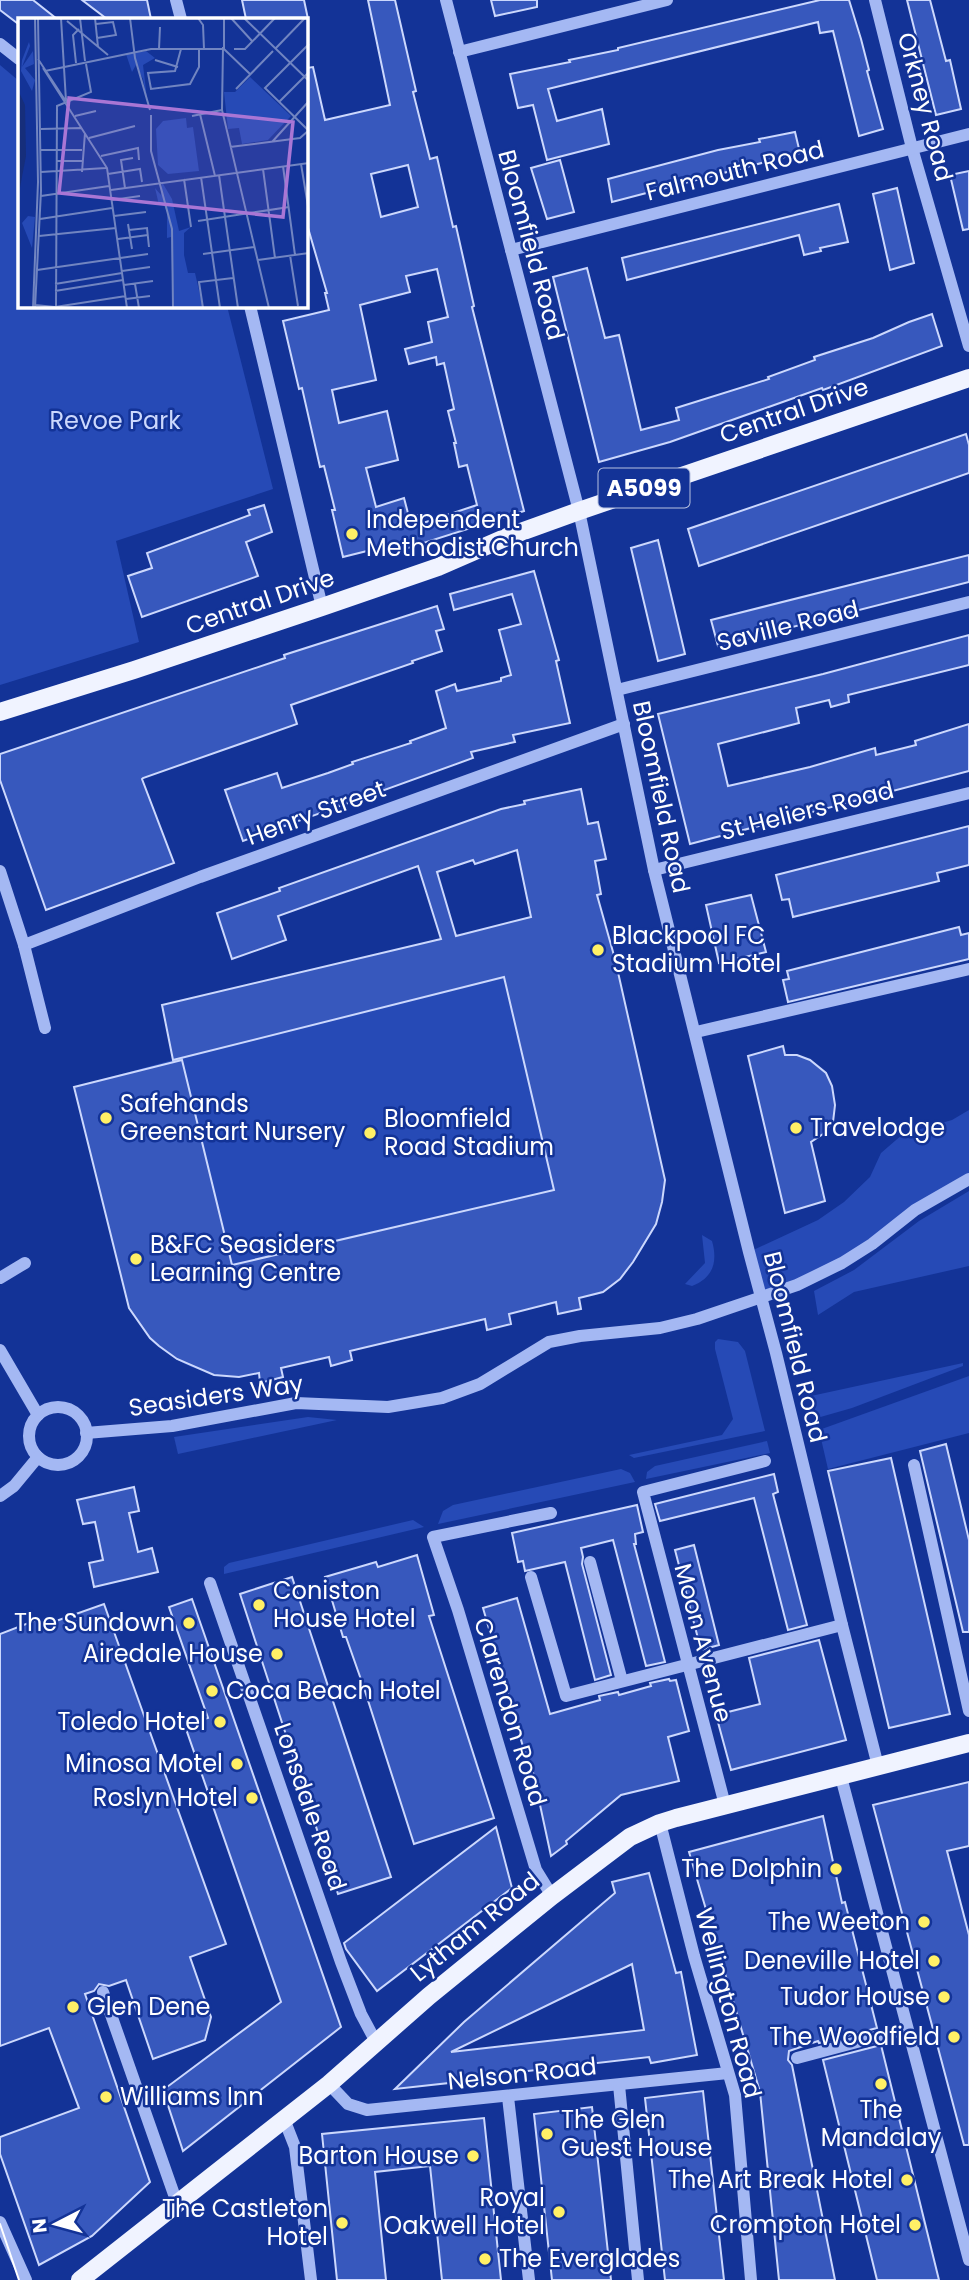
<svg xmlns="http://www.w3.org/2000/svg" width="969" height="2280" font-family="Poppins,sans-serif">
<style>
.green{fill:#264ab6}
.building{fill:#3758bd;stroke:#ccd8fd;stroke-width:2;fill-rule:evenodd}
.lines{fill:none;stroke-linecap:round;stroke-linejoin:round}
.minor{stroke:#a4b8f3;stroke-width:12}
.major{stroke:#f0f3ff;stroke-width:18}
.tram{stroke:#fff;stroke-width:2}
.poi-dot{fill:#fff066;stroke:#133397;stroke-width:2.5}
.labels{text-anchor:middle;stroke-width:5;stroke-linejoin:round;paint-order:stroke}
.shield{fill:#133397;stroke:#b8c2e0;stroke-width:2}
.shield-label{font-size:23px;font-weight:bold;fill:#fff}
.street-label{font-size:24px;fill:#fff;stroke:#133397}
.park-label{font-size:24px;fill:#ccd8fd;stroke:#133397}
.poi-label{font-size:24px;fill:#fff;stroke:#133397;text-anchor:end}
.inset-road{fill:none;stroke:#7185c1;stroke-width:2}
.view{fill:#a976d5;fill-opacity:0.15;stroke:#a976d5;stroke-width:3.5}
.inset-edge{fill:none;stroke:#fff;stroke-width:3.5}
</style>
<rect width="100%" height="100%" fill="#133397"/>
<g class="green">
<path d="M0 65 19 81V306H227L273 489 116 541 139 642 0 685Z"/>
<path d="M598 899 615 959 656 1224C645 1245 624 1284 601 1293 594 1296 586 1297 579 1298L581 1309 558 1314 556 1303 350 1351 352 1360 331 1366 328 1357 282 1368 283 1377 260 1383 259 1373C220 1381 180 1369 152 1340 143 1330 137 1318 129 1308L74 1087 173 1060 162 1005 490 928Z"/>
<path d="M969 1110V1179L872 1244 762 1298 749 1252 818 1220 844 1202 870 1177 881 1153 903 1134 952 1120Z"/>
<path d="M969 1191V1266L854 1292 818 1315 814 1291 854 1270 919 1221Z"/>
<path d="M702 1235 712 1241C718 1262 713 1278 692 1286L685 1284 705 1263Z"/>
<path d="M718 1339 738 1342 745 1351 765 1431 634 1458 629 1455 722 1435 733 1419 715 1349V1342Z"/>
<path d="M963 1363V1366L852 1408 817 1418 811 1396Z"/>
<path d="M969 1376V1433L828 1469 819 1430Z"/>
<path d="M308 1417 337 1420 178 1454 174 1437Z"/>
<path d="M767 1441 770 1453 646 1479 647 1472 655 1466Z"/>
<path d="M621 1469 630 1473 635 1482 438 1524 443 1511 453 1505Z"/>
<path d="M413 1520 424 1527 224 1574V1567L229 1563Z"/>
</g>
<g class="building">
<path d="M0 0H33L57 19H19L17 23 0 10Z"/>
<path d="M82 0H147L151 19H107Z"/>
<path d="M242 0H304L308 19H246Z"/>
<path d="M368 0H395L416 91 413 92 430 159 437 157 453 227 456 226 474 306 472 307 524 511 389 554 387 546 343 557 332 510H335L324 466 320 467 302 388 299 389 283 321 329 310 325 293H327L306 221V68L313 67 325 120 390 105ZM408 165 418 207 381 217 371 174ZM437 269 448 317 428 322 432 342 405 349 409 364 436 357 437 365 444 363 454 409 448 411 456 443H454L459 467 467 465 477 505 420 524 418 515 409 517 404 498 376 507 366 468 398 460 387 411 339 423 332 390 376 380 360 305 410 292 406 276Z"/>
<path d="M491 0H537V7L495 16Z"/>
<path d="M820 0H849L861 39 869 70 867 71 883 129 859 136 833 31 820 33 818 22 548 89 557 121 602 109 609 144 547 160 533 105 518 108 510 74 570 62 569 60 618 50V48Z"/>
<path d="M907 0H930L946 61 950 60 961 109 936 115Z"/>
<path d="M795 132 800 153 612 202 608 179 718 150 760 142 759 139Z"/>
<path d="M560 160 574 212 547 219 531 168Z"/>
<path d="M969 171V229L963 230 950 175Z"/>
<path d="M897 188 914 263 890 270 873 194Z"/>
<path d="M839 204 848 242 820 248 821 251 804 255 799 235 627 280 622 258Z"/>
<path d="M587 268 605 338 619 335 641 430 679 420 676 408 769 379 768 377 815 360 814 357 873 338 909 322 932 314 942 346 823 390 822 388 670 442 599 462 553 277Z"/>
<path d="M966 434 969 445V473L699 566 688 529Z"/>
<path d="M264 505 272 532 246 542 258 576 142 617 128 576 152 568 147 553 250 515 248 510Z"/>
<path d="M658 540 685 654 658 661 631 548Z"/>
<path d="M969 555V582L718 646 711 620Z"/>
<path d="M534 571 559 660 556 661 570 723 513 735 515 742 471 752 473 758 243 841 225 790 277 773 282 788 328 773 353 764 352 762 411 743 410 741 446 728 436 691 455 684 457 691 501 681V678L511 675 499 630 521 624 512 594 454 610 450 594Z"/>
<path d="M437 606 444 629 436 631 442 651 412 661 413 663 291 705 297 724 143 778 142 779 174 863 46 910 0 780V754L285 658 284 655Z"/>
<path d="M969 635V665L848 695 849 702 831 707 829 700 796 708 799 723 718 744 728 786 810 767 875 748 876 755 916 745 915 741 969 724V771L690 844 658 714 823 674Z"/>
<path d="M581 789 588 824 598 822 606 859 595 861 601 894 597 895 615 959 665 1180 662 1202 656 1224 633 1262 620 1279 603 1292 579 1298 581 1309 558 1314 556 1302 509 1314 511 1324 487 1330 485 1319 350 1351 352 1360 331 1366 329 1357 281 1368 283 1377 260 1383 259 1373 239 1377 214 1375 177 1359 159 1346 150 1338 129 1308 74 1087 182 1060 232 1265 554 1190 504 977 173 1060 162 1005 441 939 418 866 278 916 286 940 232 959 217 913 280 891 279 888 501 809 525 804 524 801ZM517 850 531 917 456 936 437 872 473 860 475 864Z"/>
<path d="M969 826V865L937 873 939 881 793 917 789 899 782 900 776 875Z"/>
<path d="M751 895 766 952 719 963 706 905Z"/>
<path d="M959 927 961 935 969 933V959L788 1002 783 980 789 979 787 971Z"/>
<path d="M783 1046 785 1055H797L810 1060 826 1073 832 1086 835 1105 833 1122 823 1134 811 1142 825 1201 785 1213 748 1056Z"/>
<path d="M946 1444 969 1540V1632H963L920 1451Z"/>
<path d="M891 1458 950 1714 889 1728 828 1471Z"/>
<path d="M774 1474 778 1492 773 1494 807 1625 788 1630 754 1498 660 1521 655 1504Z"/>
<path d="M134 1487 139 1511 129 1513 138 1552 152 1548 158 1572 94 1587 89 1563 103 1560 95 1522 83 1524 77 1500Z"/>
<path d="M637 1505 643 1532 635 1534 636 1544H634L665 1662 646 1666 613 1540 581 1548 583 1557 582 1564 611 1675 595 1680 565 1562 525 1571 523 1561 518 1562 512 1533Z"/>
<path d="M694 1545 719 1645 701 1650 675 1550Z"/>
<path d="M417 1555 434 1615 429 1616 494 1818 414 1844 364 1688 346 1637H343L325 1577 376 1562 378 1567Z"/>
<path d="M292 1577 391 1877 338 1894 240 1594Z"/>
<path d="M517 1598 550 1714 600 1700 599 1696 618 1692 619 1695 651 1686 650 1683 669 1679 670 1681 676 1680 689 1731 668 1737 679 1781 621 1795 566 1841 567 1844 551 1856 531 1763 528 1764 483 1608Z"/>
<path d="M192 1599 341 2027 183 2151 163 2090 281 2002 185 1726 208 1718 169 1607Z"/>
<path d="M104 1604 226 1944 190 1957 211 2017 205 2040 153 2059 126 1980 109 1986 99 1984 94 1991 85 1994 150 2182 92 2236 39 2265 0 2154V2137L79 2108 49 2028 0 2046V1634L39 1619 42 1626Z"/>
<path d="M819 1640 846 1740 731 1770 716 1715 760 1704 749 1658Z"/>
<path d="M969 1782V1846L947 1851 969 1935V2145H964L873 1805Z"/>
<path d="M823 1816 842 1903 845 1902 877 2028 819 2043 818 2041 789 2051 788 2060 792 2065 835 2280H779L760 2092 689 1852Z"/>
<path d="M496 1827 512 1888 377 1991 346 1949 344 1943Z"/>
<path d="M649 1873 676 1973 681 1972 697 2055 651 2063 649 2057 467 2078V2081L395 2089 464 2022 615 1893 612 1882ZM632 1964 644 2030 451 2052Z"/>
<path d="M881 2045 939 2280H877L823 2060Z"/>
<path d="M703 2091 724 2280H665L645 2098Z"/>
<path d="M592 2107 611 2280H552L534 2114Z"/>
<path d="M484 2118 501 2280H442L430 2166 375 2172 386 2280H337L322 2134Z"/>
</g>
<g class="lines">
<g class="minor">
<path d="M176 0 181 19"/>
<path d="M446 0 579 511 654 870 749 1252 776 1353 842 1625 878 1766"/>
<path d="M875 0 912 148 969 346"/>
<path d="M0 44 19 59"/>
<path d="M459 52 667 0"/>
<path d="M511 250 969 134"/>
<path d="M250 306 322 607"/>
<path d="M617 690 969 602"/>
<path d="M654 870 969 793"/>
<path d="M0 871 24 945 45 1028"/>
<path d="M24 945 200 877 624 724"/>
<path d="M696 1032 969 969"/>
<path d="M0 1278 25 1263"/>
<path d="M0 1350 38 1415"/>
<circle cx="58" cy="1436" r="29"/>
<path d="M86 1433 172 1426 296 1403 388 1407 442 1398 480 1384 549 1342 580 1336 660 1328 697 1319 797 1285 842 1263 872 1244 915 1210 969 1179"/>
<path d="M914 1465 969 1711"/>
<path d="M0 1496 14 1486 38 1457"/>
<path d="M551 1513 433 1537 458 1610 536 1870 552 1896"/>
<path d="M590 1562 622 1681"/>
<path d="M531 1577 566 1696 842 1625"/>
<path d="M210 1583 341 1962 361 2014 376 2042"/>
<path d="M841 1777 969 2260"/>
<path d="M725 1805 643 1492 765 1461"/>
<path d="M660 1823 694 1956 735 2095 751 2280"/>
<path d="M103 1992 177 2203"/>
<path d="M797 2058 906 2029"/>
<path d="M329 2084 348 2104 367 2110 728 2073"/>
<path d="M619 2085 638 2280"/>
<path d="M508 2097 529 2280"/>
<path d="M284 2119 295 2147 311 2280"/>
<path d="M0 2222 26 2280"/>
</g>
<g class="major">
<path d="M0 712 134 670 322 607 438 567 507 537 579 511 969 378"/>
<path d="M80 2280 329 2084 429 1996 552 1896 630 1837 660 1823 676 1818 969 1743"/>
</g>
<path class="tram" d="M0 2224 19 2280"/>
</g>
<g class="poi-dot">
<circle cx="352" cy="534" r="7"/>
<circle cx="598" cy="950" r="7"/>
<circle cx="106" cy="1118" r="7"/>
<circle cx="796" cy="1128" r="7"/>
<circle cx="370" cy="1133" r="7"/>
<circle cx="136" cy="1259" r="7"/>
<circle cx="259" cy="1605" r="7"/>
<circle cx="189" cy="1623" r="7"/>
<circle cx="277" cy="1654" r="7"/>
<circle cx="212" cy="1691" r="7"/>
<circle cx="220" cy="1722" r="7"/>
<circle cx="237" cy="1764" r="7"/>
<circle cx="252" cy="1798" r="7"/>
<circle cx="836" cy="1869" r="7"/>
<circle cx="924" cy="1922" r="7"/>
<circle cx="934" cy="1961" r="7"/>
<circle cx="944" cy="1997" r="7"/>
<circle cx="73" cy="2007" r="7"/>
<circle cx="954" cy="2037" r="7"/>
<circle cx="881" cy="2084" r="7"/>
<circle cx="106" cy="2097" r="7"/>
<circle cx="547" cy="2134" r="7"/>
<circle cx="473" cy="2156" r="7"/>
<circle cx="907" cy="2180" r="7"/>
<circle cx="559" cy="2212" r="7"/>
<circle cx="342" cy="2223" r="7"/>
<circle cx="915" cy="2225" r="7"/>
<circle cx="485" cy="2259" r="7"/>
</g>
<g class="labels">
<rect class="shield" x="598.5" y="468.5" width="91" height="39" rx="5"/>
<g class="shield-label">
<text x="644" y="496">A5099</text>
</g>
<g class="street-label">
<text transform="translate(925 107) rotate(75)" y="8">Orkney Road</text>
<text transform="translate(735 171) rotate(-14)" y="8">Falmouth Road</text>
<text transform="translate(531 245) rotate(75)" y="8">Bloomfield Road</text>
<text transform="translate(794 411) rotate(-19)" y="8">Central Drive</text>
<text transform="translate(260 602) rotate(-19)" y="8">Central Drive</text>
<text transform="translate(788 626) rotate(-14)" y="8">Saville Road</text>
<text transform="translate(661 797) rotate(78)" y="8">Bloomfield Road</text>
<text transform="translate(807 811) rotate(-14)" y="8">St Heliers Road</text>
<text transform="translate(316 813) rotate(-20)" y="8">Henry Street</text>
<text transform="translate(795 1347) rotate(76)" y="8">Bloomfield Road</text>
<text transform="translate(216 1396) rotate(-8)" y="8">Seasiders Way</text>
<text transform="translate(703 1643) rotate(75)" y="8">Moon Avenue</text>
<text transform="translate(510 1712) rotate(73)" y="8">Clarendon Road</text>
<text transform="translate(310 1807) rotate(71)" y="8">Lonsdale Road</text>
<text transform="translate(475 1927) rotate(-39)" y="8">Lytham Road</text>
<text transform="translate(728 2003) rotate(75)" y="8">Wellington Road</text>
<text transform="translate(522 2074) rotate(-6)" y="8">Nelson Road</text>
</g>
<g class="park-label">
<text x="115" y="429">Revoe Park</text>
</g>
<g class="poi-label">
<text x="366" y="528" text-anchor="start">Independent<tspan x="366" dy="28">Methodist Church</tspan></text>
<text x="612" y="944" text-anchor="start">Blackpool FC<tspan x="612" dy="28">Stadium Hotel</tspan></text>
<text x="120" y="1112" text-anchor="start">Safehands<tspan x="120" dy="28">Greenstart Nursery</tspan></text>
<text x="384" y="1127" text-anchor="start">Bloomfield<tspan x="384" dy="28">Road Stadium</tspan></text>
<text x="810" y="1136" text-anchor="start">Travelodge</text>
<text x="150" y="1253" text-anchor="start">B&amp;FC Seasiders<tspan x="150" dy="28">Learning Centre</tspan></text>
<text x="273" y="1599" text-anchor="start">Coniston<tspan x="273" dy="28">House Hotel</tspan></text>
<text x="175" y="1631">The Sundown</text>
<text x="263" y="1662">Airedale House</text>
<text x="226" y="1699" text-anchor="start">Coca Beach Hotel</text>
<text x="206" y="1730">Toledo Hotel</text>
<text x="223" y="1772">Minosa Motel</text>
<text x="238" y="1806">Roslyn Hotel</text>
<text x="822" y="1877">The Dolphin</text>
<text x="910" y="1930">The Weeton</text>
<text x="920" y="1969">Deneville Hotel</text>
<text x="930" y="2005">Tudor House</text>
<text x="87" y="2015" text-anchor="start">Glen Dene</text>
<text x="940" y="2045">The Woodfield</text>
<text x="120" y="2105" text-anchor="start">Williams Inn</text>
<text x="881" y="2118" text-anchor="middle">The<tspan x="881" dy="28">Mandalay</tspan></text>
<text x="561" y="2128" text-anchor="start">The Glen<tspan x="561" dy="28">Guest House</tspan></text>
<text x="459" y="2164">Barton House</text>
<text x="893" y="2188">The Art Break Hotel</text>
<text x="545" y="2206">Royal<tspan x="545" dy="28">Oakwell Hotel</tspan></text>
<text x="328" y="2217">The Castleton<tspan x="328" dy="28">Hotel</tspan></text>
<text x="901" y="2233">Crompton Hotel</text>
<text x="499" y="2267" text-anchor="start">The Everglades</text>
</g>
</g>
<g transform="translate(18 18)">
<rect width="290" height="290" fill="#133397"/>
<path d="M11 24 12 28 4 49 15 33 16 46 7 50 17 62 14 73 3 53 4 42ZM128 33 137 40 125 47 130 89 125 61 118 47 114 54 108 36ZM232 59 273 98 250 122 224 126 221 110 210 111 206 74H217ZM168 100 169 110 175 109 181 153 150 156 140 147 138 111 145 103ZM144 164 154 181 161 213 173 209 166 215V237L170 255H177L185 290H155L153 219 149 220V194L146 187H141L137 170 143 177ZM10 198 17 199 14 230 4 205Z" fill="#264ab6"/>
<path d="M0 72 7 87 8 138 0 180Z" fill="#162e7b"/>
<path class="inset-road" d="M43 0 48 83M62 0 67 43M77 0 80 29M112 0 117 40 132 92M180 0 185 7 186 31M213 0 234 23M226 0 291 63M49 3 90 37M78 6 95 4 98 17 79 20M291 26 247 70 291 113M205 29 204 92 251 290M141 31 142 9M163 31 157 53 130 55 133 71 172 66 181 49V31M206 31V0M216 31H227L257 0M257 31 287 0M20 41 47 82 58 81M137 42 160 49M58 45 55 17 61 11M25 50 89 150 109 290M27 53 133 31H206L232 56M218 71 255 33M261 84 291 54M182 96 197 158M133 97V133L154 211 155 290M57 98 78 93M174 98 204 92M23 111 64 110M71 120 117 108M254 124 291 83M212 129 282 120 290 113M23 132H64M83 138 120 130 121 142M39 143H64M283 146 291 194M265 148 277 237M245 151 257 240M23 154 88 150M64 154 67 115M90 156 122 151 124 164M201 157 220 290M183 159 202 290M166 161 173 209M107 170 103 142 115 140M93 172 291 145M23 178 91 168M94 182 122 178M96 198 128 194M22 201 94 190M180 203 271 189M110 206 114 231M111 212 129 210 131 229M21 218 98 210M100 221 130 217M185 236 236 229M272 237 280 288M240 242 291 235M19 252 130 236M104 253 132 249M37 266 104 255M117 266 121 290M106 267 135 263M37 273 105 262M108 281 132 278M17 287 37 289 108 278M15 290 20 164 17 0M17 290 23 173 20 0M38 290 39 88 73 74 68 46M185 290 181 264 215 260"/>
<path class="view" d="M51 80 275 104 265 199 41 175Z"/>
<rect width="290" height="290" class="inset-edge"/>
</g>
<g transform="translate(56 2224) rotate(264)" stroke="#133397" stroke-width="5" paint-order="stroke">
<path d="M0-5L12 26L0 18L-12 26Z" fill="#ffffff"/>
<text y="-10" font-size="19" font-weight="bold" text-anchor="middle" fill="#ffffff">N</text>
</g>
</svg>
